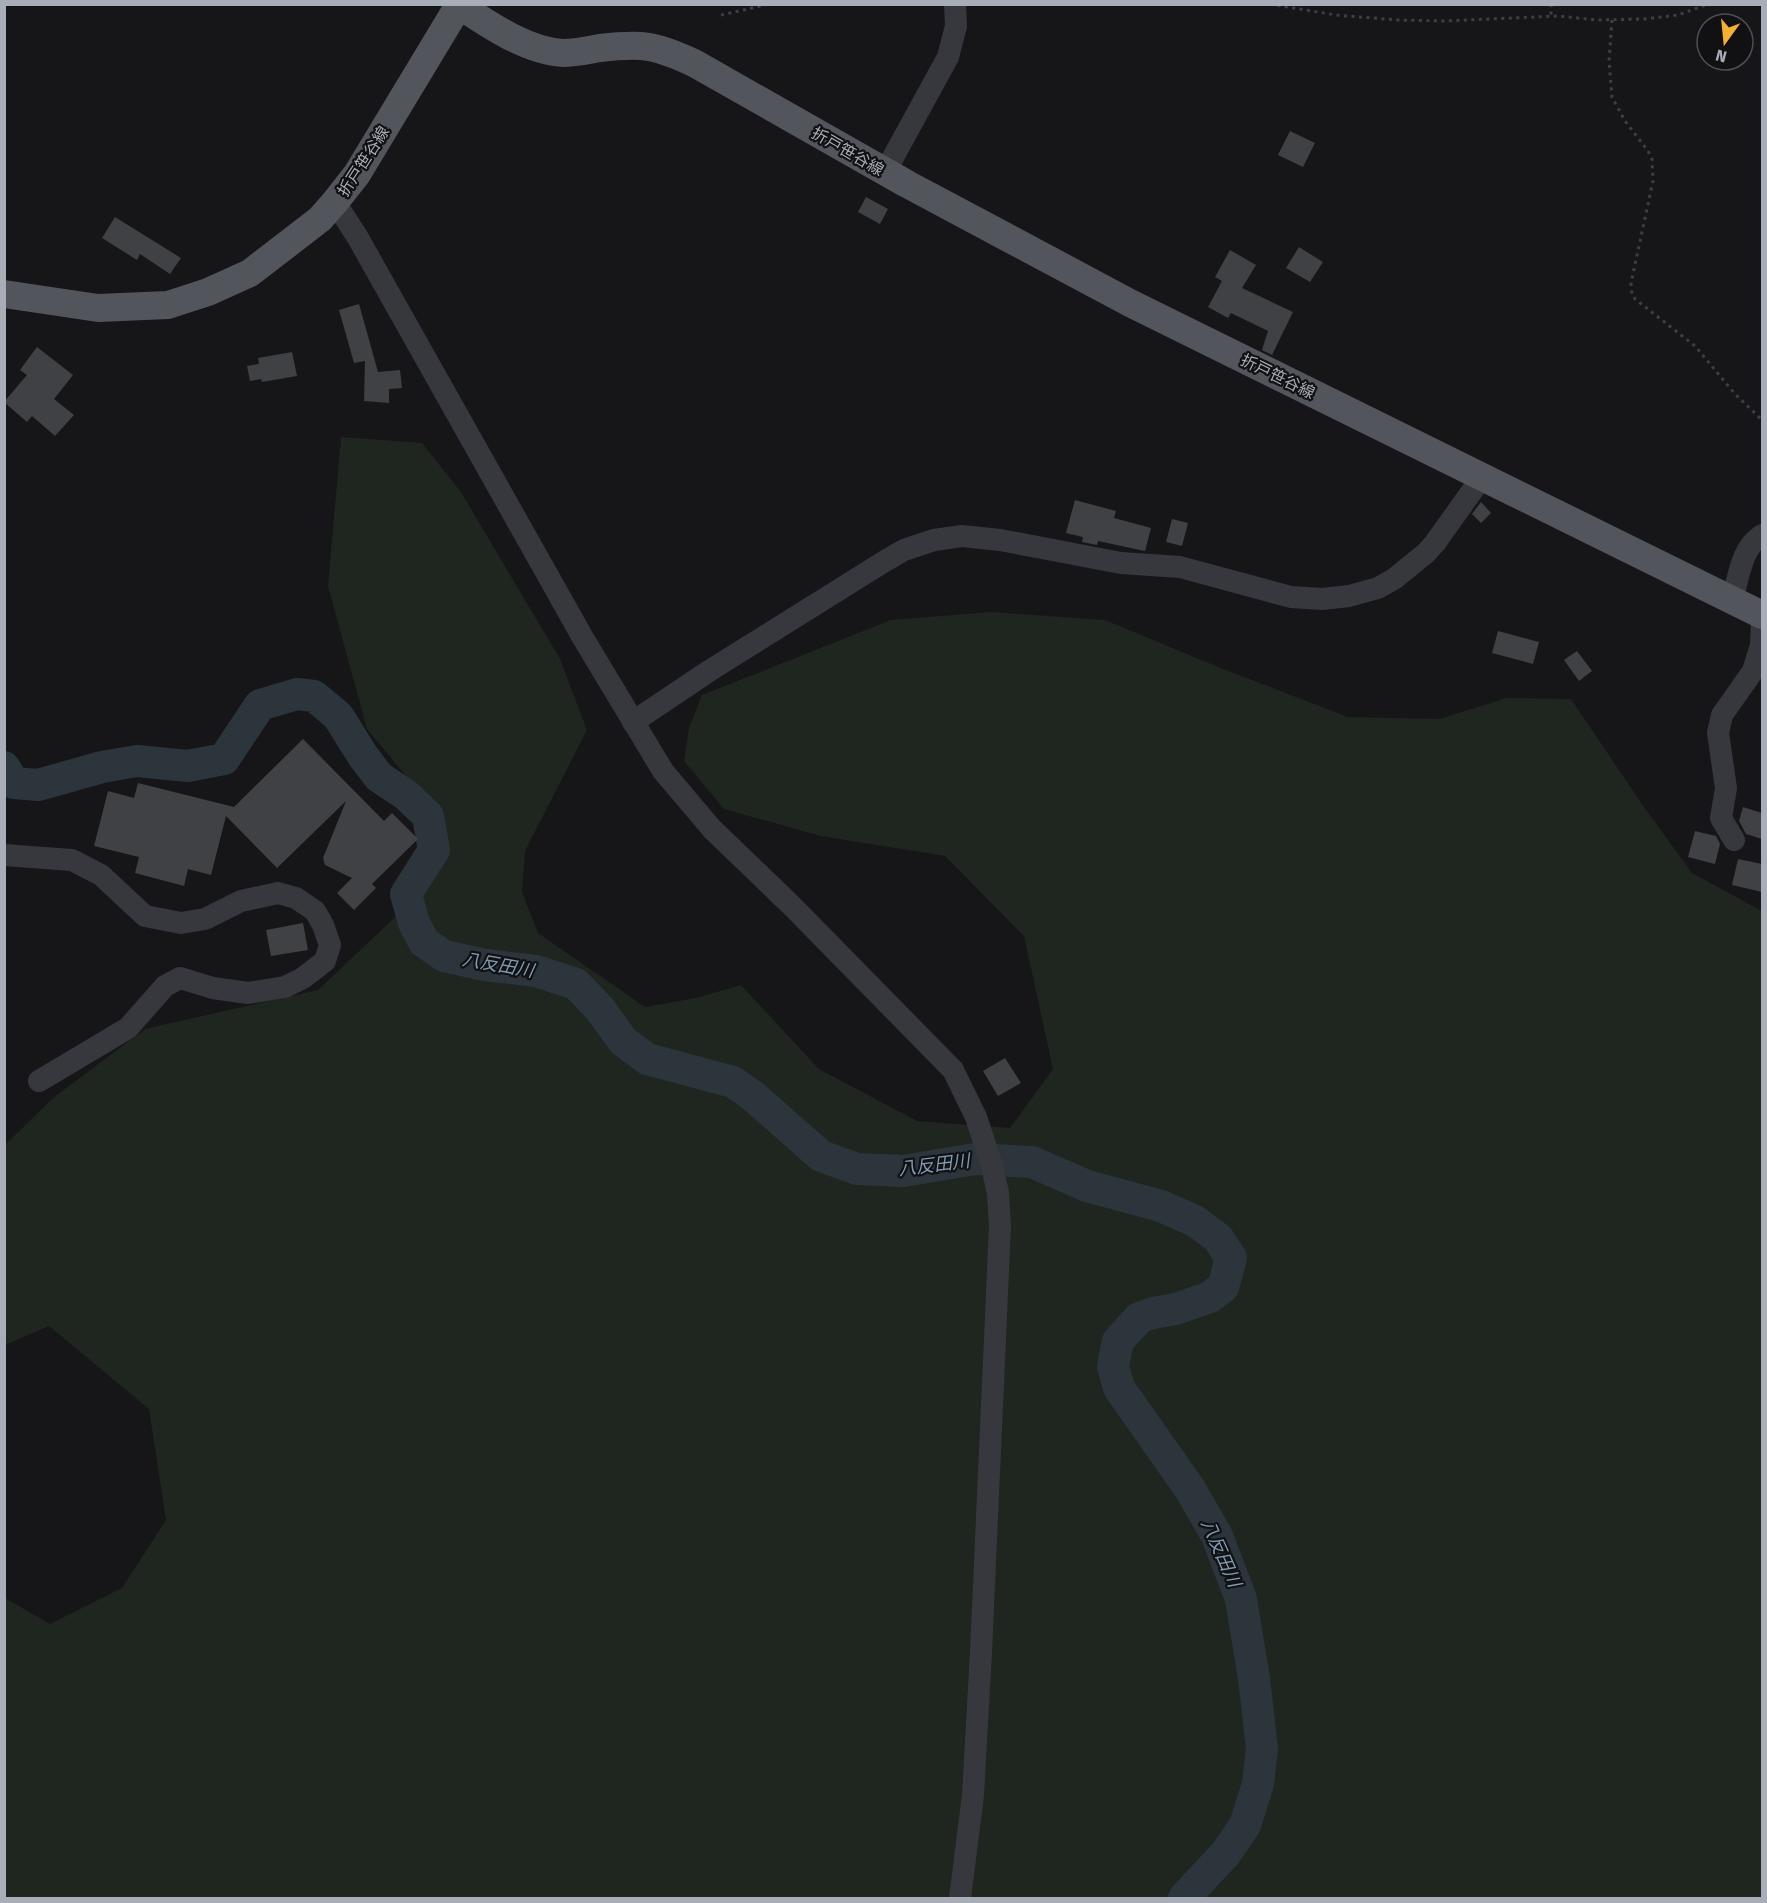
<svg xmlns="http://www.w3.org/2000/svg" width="1767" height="1903" font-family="'Fira Sans','Noto Sans JP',sans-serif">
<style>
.green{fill:#1e261f}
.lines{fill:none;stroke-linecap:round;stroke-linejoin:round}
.river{stroke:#2c353c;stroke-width:32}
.building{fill:#404145}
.path{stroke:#3d3f44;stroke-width:3;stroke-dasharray:3 4.5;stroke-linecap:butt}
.minor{stroke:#37383d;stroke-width:22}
.major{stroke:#53555c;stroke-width:28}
.labels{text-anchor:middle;stroke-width:4.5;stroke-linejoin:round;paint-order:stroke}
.street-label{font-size:16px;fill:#a8adb8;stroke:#111113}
.water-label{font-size:18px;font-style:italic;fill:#7f9bb3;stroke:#111113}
</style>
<rect width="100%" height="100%" fill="#161618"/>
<path class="green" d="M341 437 422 443 461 492 560 659 587 730 525 851 522 892 538 933 645 1007 696 998 741 985 819 1069 917 1121 1010 1128 1053 1069 1024 936 945 856 821 836 724 809 684 761 689 728 702 695 891 620 991 612 1105 620 1228 671 1348 717 1440 719 1506 698 1571 699 1644 807 1692 873 1762 911V1898H5V1598L50 1624 122 1588 166 1520 149 1409 49 1326 5 1345V1145L53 1098 145 1029 318 990 409 904 440 817 367 729 328 586Z"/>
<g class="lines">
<path class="river" d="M4 767 14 783 38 785 102 767 137 761 188 766 224 759 260 705 297 694 314 696 338 716 363 756 379 777 406 795 428 816 434 850 406 894 414 923 424 942 444 956 485 965 536 971 576 984 600 1009 623 1041 647 1059 733 1082 753 1096 821 1156 857 1169 903 1171 975 1159 1032 1162 1087 1186 1161 1206 1195 1221 1218 1238 1231 1258 1223 1287 1210 1297 1176 1309 1153 1313 1139 1318 1118 1341 1113 1366 1119 1388 1190 1489 1217 1536 1241 1599 1254 1678 1262 1749 1258 1784 1245 1825 1226 1853 1184 1898"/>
</g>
<g class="building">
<path d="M1290 131 1315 143 1303 167 1278 155Z"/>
<path d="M866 197 888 209 880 224 858 212Z"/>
<path d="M115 217 181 258 170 274 140 254 137 260 102 238Z"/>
<path d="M1299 247 1323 262 1310 282 1286 268Z"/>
<path d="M1230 250 1256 265 1242 288 1293 312 1272 355 1262 350 1268 331 1231 313 1228 318 1208 307 1222 281 1215 277Z"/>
<path d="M359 304 378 372 400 370 402 388 389 389V403L364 401 365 361 354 363 339 310Z"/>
<path d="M37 347 73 375 54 399 74 415 55 436 32 416 27 422 4 402 27 375 20 370Z"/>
<path d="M292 352 297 376 262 382 261 379 250 381 247 366 259 364 258 358Z"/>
<path d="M1075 500 1116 511 1114 518 1151 528 1145 551 1098 541 1097 545 1082 542 1083 537 1066 533Z"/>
<path d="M1481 502 1491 513 1481 523 1472 514Z"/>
<path d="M1172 519 1188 523 1182 546 1166 542Z"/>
<path d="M1498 631 1539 642 1533 664 1492 653Z"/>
<path d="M1577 651 1592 671 1579 681 1564 660Z"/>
<path d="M303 739 384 821 392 813 418 839 372 884 376 888 354 910 337 893 352 878 325 865 323 858 346 801 277 868 226 816 211 875 188 869 184 886 135 873 139 857 94 846 108 791 134 798 138 783 234 807Z"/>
<path d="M1743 807 1762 813V839L1746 834 1739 821Z"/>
<path d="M1695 831 1716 836 1720 844 1715 864 1688 857Z"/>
<path d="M1738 859 1762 864V892L1732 885Z"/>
<path d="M303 923 308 950 271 956 266 930Z"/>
<path d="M1005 1058 1021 1083 998 1096 983 1071Z"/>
</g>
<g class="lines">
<g class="path">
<path d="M1270 4 1336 15 1397 20 1444 21 1558 16 1597 20 1644 19 1678 15 1708 4"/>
<path d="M1551 4V17"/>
<path d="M721 15 770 4"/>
<path d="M1612 20 1609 61 1612 97 1625 121 1648 151 1652 159 1653 181 1631 283 1632 294 1635 299 1695 346 1735 394 1762 420"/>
</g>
<g class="minor">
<path d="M885 172 948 57 956 26 955 4"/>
<path d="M335 202 358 238 583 638 663 771 712 829 792 906 953 1070 976 1117 992 1166 998 1193 1000 1226 981 1652 973 1795 960 1898"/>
<path d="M1732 600C1739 577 1741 548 1762 535"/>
<path d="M633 722 709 671 885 561 904 550 934 540 962 536 1000 540 1121 563 1180 567 1291 597 1322 599 1349 596 1378 588 1394 579 1426 553 1435 543 1482 477"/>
<path d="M1734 840 1721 818 1726 788 1718 733 1722 715 1753 671 1761 645 1762 620"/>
<path d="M4 855 72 860 101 875 145 916 181 923 205 919 241 901 278 893 296 898 315 911 323 925 330 945 325 961 303 978 285 987 248 993 213 988 180 978 165 986 128 1028 39 1081"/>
</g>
<path class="major" d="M4 294 98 308 168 305 208 292 250 273 320 219 335 202 357 174 459 5C488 24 526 51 563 53 575 53 588 50 600 48 643 43 655 45 694 63L907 184 1130 303 1762 615"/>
</g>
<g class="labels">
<g class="street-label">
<text transform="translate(848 151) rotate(30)" y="6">折戸笹谷線</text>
<text transform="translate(363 161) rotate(-57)" y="6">折戸笹谷線</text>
<text transform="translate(1278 376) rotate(26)" y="6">折戸笹谷線</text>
</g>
<g class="water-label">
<text transform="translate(498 965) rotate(10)" y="6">八反田川</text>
<text transform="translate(934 1165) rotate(-7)" y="6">八反田川</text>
<text transform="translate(1221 1553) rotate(66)" y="6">八反田川</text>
</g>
</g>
<rect width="1767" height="1903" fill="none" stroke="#a8adb8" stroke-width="12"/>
<g transform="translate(1725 42) rotate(195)"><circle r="28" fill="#111113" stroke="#4d4f55" stroke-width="1.5"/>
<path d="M0-4.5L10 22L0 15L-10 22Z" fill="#f2b134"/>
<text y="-9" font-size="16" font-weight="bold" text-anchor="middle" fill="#a8adb8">N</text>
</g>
</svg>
